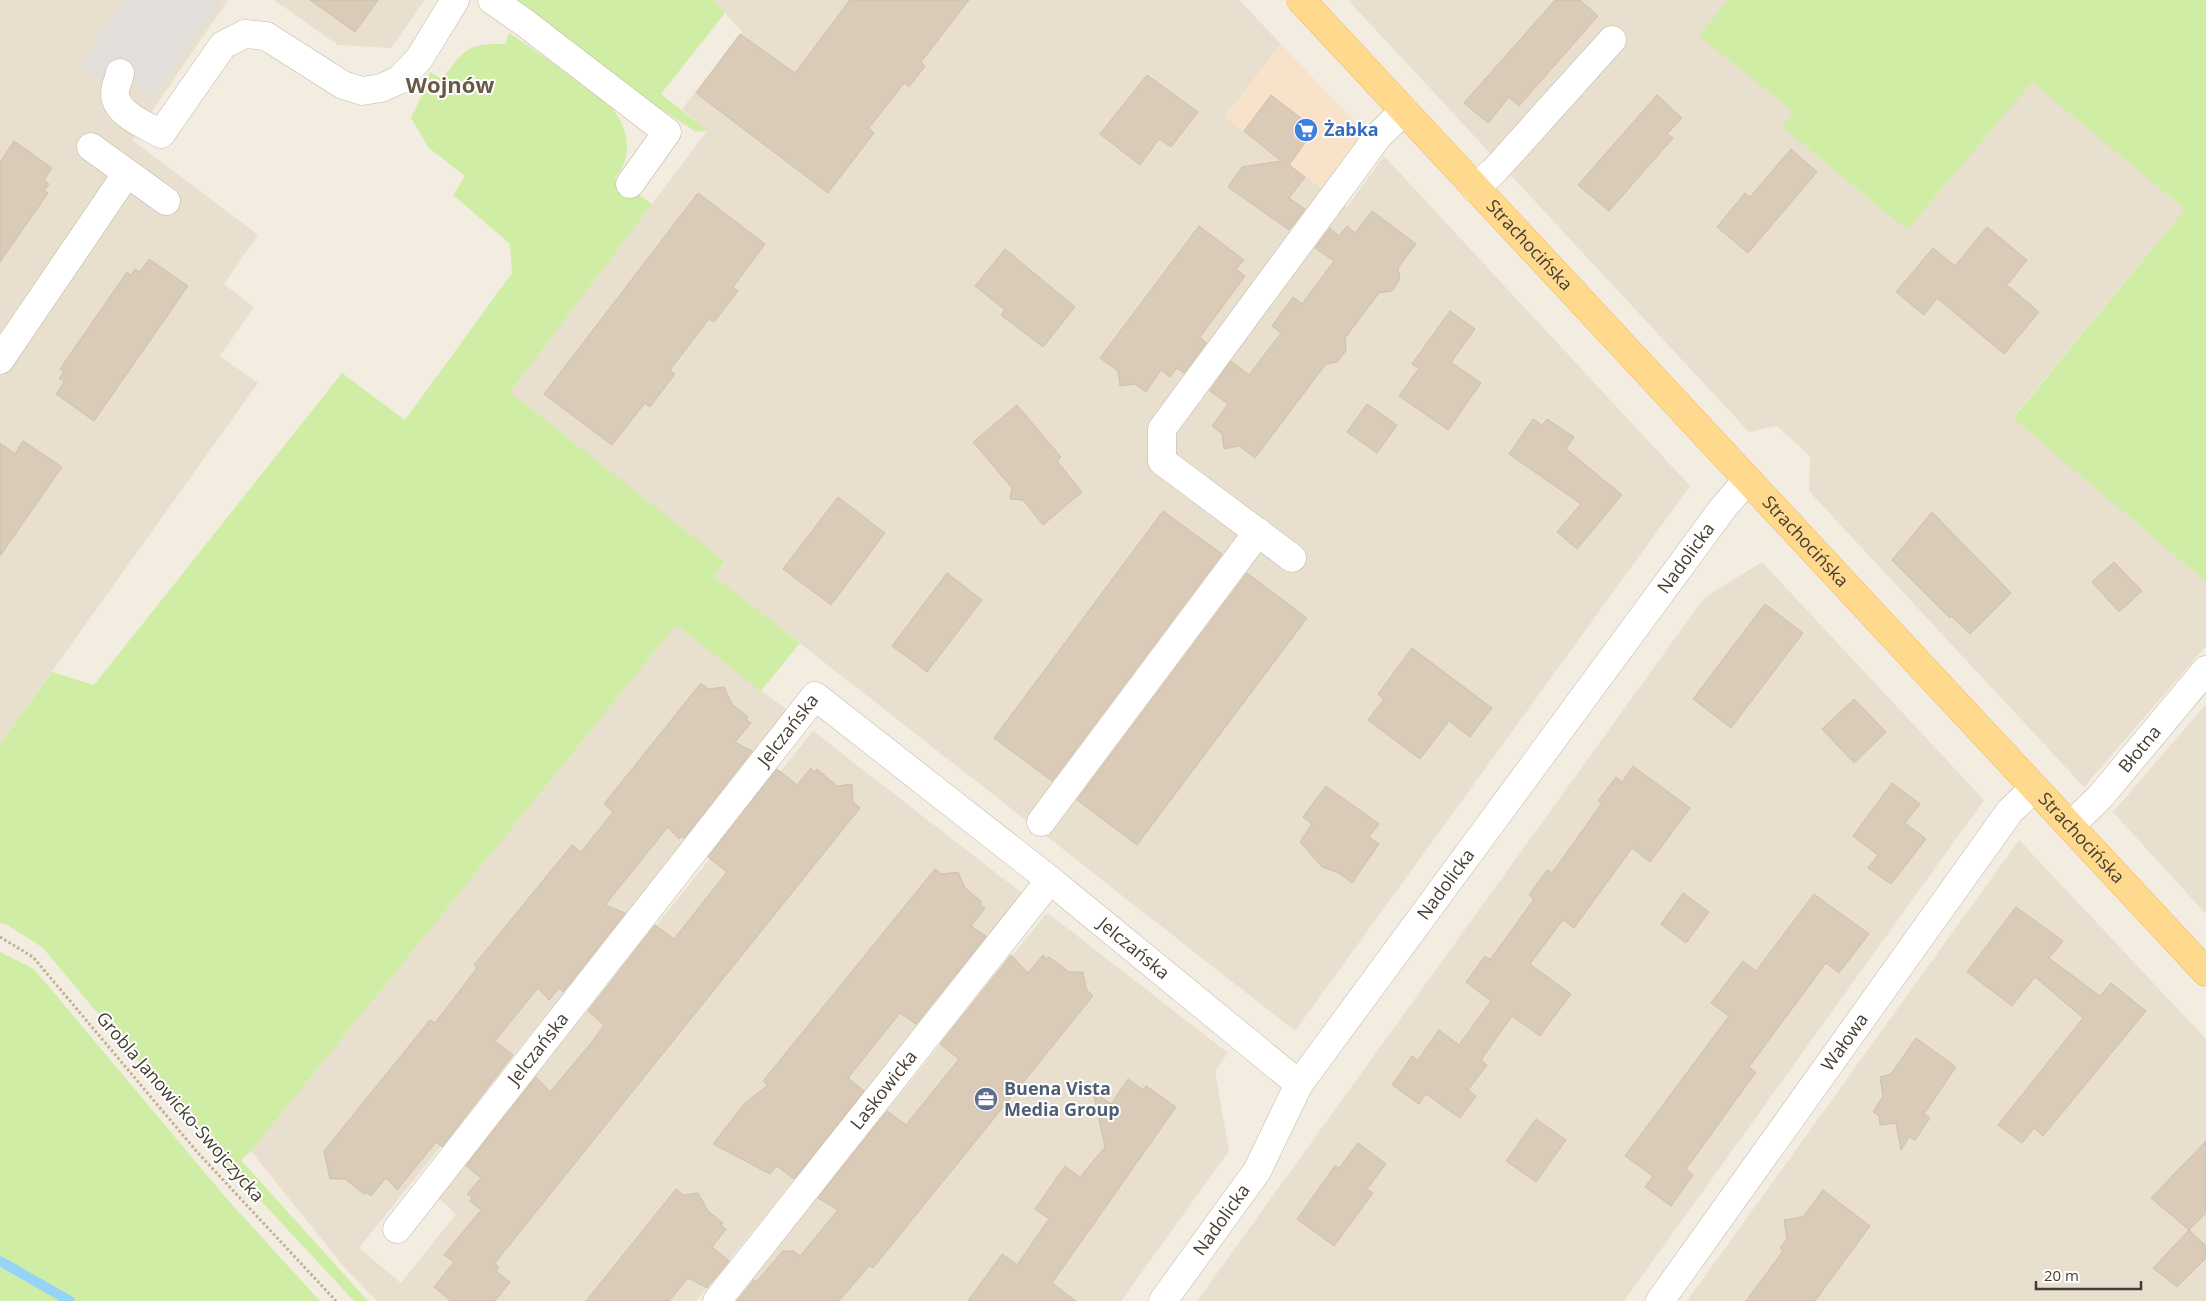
<svg xmlns="http://www.w3.org/2000/svg" width="2206" height="1301" font-family="'Open Sans',sans-serif">
<style>
.residential{fill:#e8dfcf}
.commercial{fill:#f8e2c9}
.green{fill:#cfeda4}
.parking{fill:#e2dfdb}
.lines{fill:none;stroke-linecap:round;stroke-linejoin:round}
.stream{stroke:#95d4f8;stroke-width:10}
.building{fill:#d9cbb8;stroke:#d1bfa8}
.minor-casing{stroke:#c2b7a6;stroke-width:29}
.major-casing{stroke:#f1ba51;stroke-width:29}
.path{stroke:#c3af93;stroke-width:3;stroke-dasharray:2.5 2.5;stroke-linecap:butt}
.minor{stroke:#fff;stroke-width:28}
.major{stroke:#ffda8e;stroke-width:28}
.labels{text-anchor:middle;stroke-width:4;stroke-linejoin:round;paint-order:stroke}
.shop-label{font-size:18px;font-weight:bold;fill:#366cbe;stroke:#fff;text-anchor:start}
.street-label{font-size:18px;fill:#453c31;stroke:#fff}
.service-label{font-size:18px;font-weight:bold;fill:#4e5e75;stroke:#fff;text-anchor:start}
.district-label{font-size:22px;font-weight:bold;fill:#695a48;stroke:#fff}
</style>
<rect width="100%" height="100%" fill="#f3ede1"/>
<g class="residential">
<path d="M0 0H228L132 140 258 235 224 284 254 307 220 356 258 383 0 744Z"/>
<path d="M274 0H425L391 48 338 45Z"/>
<path d="M713 0H1239L1281 44 1225 117 1347 207 1384 156 1690 486 1295 1031 714 576 725 563 510 392 707 131 682 109 742 32Z"/>
<path d="M1348 0H1728L1700 36 1795 112 1782 127 1907 230 2032 81 2185 209 2013 417 2206 582V646L2084 787 1809 491 1810 456 1777 426 1749 432Z"/>
<path d="M1762 562 1984 800 1624 1301H1197L1704 598Z"/>
<path d="M676 625 787 710V715L359 1248 401 1283 456 1214 437 1197 813 731 1022 893V898L696 1301H377L344 1267 251 1151Z"/>
<path d="M2206 704V914L2113 812Z"/>
<path d="M2019 840 2206 1039V1301H1687Z"/>
<path d="M1049 914 1228 1053 1215 1071 1229 1151 1121 1301H733L1045 915Z"/>
</g>
<path class="commercial" d="M1281 44 1364 132 1322 189 1224 117Z"/>
<g class="green">
<path d="M518 0H713L725 13 661 94 708 131 696 132 642 97 537 18Z"/>
<path d="M1728 0H2206V582L2013 418 2185 209 2032 82 1907 230 1782 127 1794 112 1699 36Z"/>
<path d="M509 33C536 51 562 69 587 89 596 96 608 102 614 111 629 130 633 158 615 178L652 204 510 392 725 562 714 576 800 643 761 691 676 625 251 1151 241 1160 368 1301H354L208 1144 42 947 7 925 0 923V744L52 672 94 685 342 373 405 420 512 273 510 244 453 195 465 176 429 148 411 118 424 91 430 72 442 79C465 50 465 43 505 44Z"/>
<path d="M0 952 34 969 227 1199 320 1301H0Z"/>
</g>
<path class="parking" d="M124 0H221L153 97 130 81 100 80 79 65Z"/>
<g class="lines">
<path class="stream" d="M0 1261 70 1301"/>
</g>
<g class="building">
<path d="M310 0H378L355 32Z"/>
<path d="M850 0H969L921 62 925 66 909 87 904 83 869 128 874 133 828 193 696 93 740 34 795 73Z"/>
<path d="M1555 0H1580L1598 16 1519 106 1509 97 1488 123 1464 103Z"/>
<path d="M1147 75 1198 112 1171 147 1159 139 1140 165 1100 134Z"/>
<path d="M1271 95 1315 129 1289 165 1305 177 1289 198 1305 209 1289 230 1228 187 1242 167 1281 161 1244 131Z"/>
<path d="M1657 95 1682 118 1667 134 1673 138 1609 211 1578 185Z"/>
<path d="M14 141 52 168 44 180 49 184 44 191 48 193 0 262V162Z"/>
<path d="M1791 149 1817 172 1748 253 1717 227 1745 193 1750 197Z"/>
<path d="M698 193 765 244 733 287 738 291 714 322 709 319 670 370 675 374 650 407 645 403 612 445 544 394Z"/>
<path d="M1372 211 1416 244 1398 268 1400 279 1392 291 1379 293 1345 338 1346 351 1337 362 1326 364 1255 458 1239 446 1224 449 1222 434 1212 426 1228 404 1210 391 1231 361 1249 375 1281 333 1272 326 1293 297 1302 304 1334 261 1315 248 1330 228 1339 236 1347 226 1355 233Z"/>
<path d="M1199 226 1244 260 1236 269 1245 276 1200 337 1206 343 1184 373 1177 368 1170 377 1161 370 1146 392 1135 384 1120 386 1118 371 1100 358Z"/>
<path d="M1987 227 2027 260 2007 285 2039 312 2004 354 1937 298 1924 315 1896 292 1933 248 1955 266Z"/>
<path d="M1005 249 1075 307 1043 347 1001 315 1005 310 975 286Z"/>
<path d="M149 259 188 286 94 421 56 394 64 382 59 378 64 372 60 369 127 272 131 275 135 269 140 272Z"/>
<path d="M1450 311 1475 329 1451 362 1481 383 1448 430 1399 396 1419 368 1412 364Z"/>
<path d="M1367 404 1397 425 1377 453 1347 432Z"/>
<path d="M1017 405 1061 457 1057 461 1082 492 1043 525 1023 500 1010 499 1012 488 973 442Z"/>
<path d="M1533 419 1542 425 1547 419 1574 437 1566 449 1622 495 1577 549 1557 532 1581 504 1509 454Z"/>
<path d="M23 441 62 467 0 556V443L15 454Z"/>
<path d="M838 497 885 533 831 605 783 569Z"/>
<path d="M1163 511 1222 554 1052 781 994 738Z"/>
<path d="M1932 512 2011 593 1970 634 1951 616 1950 618 1892 560Z"/>
<path d="M2114 562 2142 591 2119 612 2092 582Z"/>
<path d="M947 573 982 600 927 672 892 646Z"/>
<path d="M1247 573 1307 618 1137 845 1077 800Z"/>
<path d="M1765 604 1803 633 1731 728 1693 699Z"/>
<path d="M1412 648 1492 708 1470 737 1449 721 1420 759 1368 720 1384 699 1378 694Z"/>
<path d="M701 683 708 689 724 687 732 704 748 717 746 720 751 723 735 742 752 751 684 838 681 836 679 839 668 827 605 905 625 913 563 992 559 988 549 1000 538 988 495 1041 513 1055 442 1147 436 1142 397 1190 386 1178 371 1196 366 1192 364 1194 345 1179H330L324 1151 430 1020 435 1023 477 968 474 965 572 845 581 852 613 812 604 804Z"/>
<path d="M1854 699 1886 732 1854 763 1822 729Z"/>
<path d="M1633 766 1690 808 1650 862 1632 848 1574 928 1563 920 1530 964 1571 994 1540 1036 1512 1016 1481 1060 1487 1065 1468 1090 1476 1096 1460 1118 1426 1094 1419 1104 1392 1085 1412 1056 1418 1060 1439 1030 1459 1045 1491 1001 1466 982 1485 956 1490 960 1534 899 1529 895 1547 870 1552 873 1602 803 1598 801 1616 777 1622 782Z"/>
<path d="M811 768 815 772 817 769 837 786 852 784 853 802 860 808 495 1263 499 1267 496 1271 510 1282 495 1301H451L434 1287 454 1262 444 1255 481 1210 470 1201 472 1198 467 1194 481 1178 466 1166 536 1077 550 1092 591 1043 604 1025 588 1011 655 925 674 939 727 872 708 857 777 769 797 785Z"/>
<path d="M1892 783 1920 804 1905 823 1926 839 1891 884 1868 868 1878 855 1853 836Z"/>
<path d="M1326 786 1379 824 1369 837 1379 844 1352 883 1339 873 1322 867 1300 842 1312 824 1303 817Z"/>
<path d="M935 869 942 874 958 872 965 888 982 902 980 904 985 908 971 926 986 936 916 1024 900 1013 848 1078 864 1091 794 1179 777 1166 770 1174 713 1144 746 1102 768 1085 763 1081Z"/>
<path d="M1683 893 1709 912 1686 943 1661 924Z"/>
<path d="M1814 894 1869 934 1839 973 1826 963 1749 1067 1756 1072 1686 1169 1693 1175 1671 1206 1645 1187 1653 1176 1625 1156 1729 1016 1711 1003 1743 961 1756 971Z"/>
<path d="M2016 907 2063 941 2049 958 2100 996 2111 983 2146 1011 2043 1136 2034 1128 2022 1143 1998 1125 2083 1018 2035 977 2012 1006 1967 972Z"/>
<path d="M1011 955 1028 973 1043 955 1047 959 1049 957 1069 972H1083L1086 989 1093 996 873 1268 869 1266 839 1301H737L754 1280 756 1282 783 1251H794L800 1256 838 1210 818 1198 887 1111 906 1125 959 1059 940 1044Z"/>
<path d="M1916 1038 1956 1067 1924 1114 1930 1118 1915 1140 1909 1137 1901 1150 1896 1123 1880 1125 1879 1116 1873 1112 1883 1096 1880 1077 1891 1074Z"/>
<path d="M1128 1079 1143 1090 1146 1086 1176 1107 1052 1283 1076 1301H968L1002 1254 1017 1265 1049 1219 1035 1209 1065 1166 1080 1177 1105 1147 1093 1091 1111 1104Z"/>
<path d="M1536 1119 1566 1140 1536 1182 1506 1161Z"/>
<path d="M2206 1141V1213L2189 1230 2151 1198Z"/>
<path d="M1358 1143 1386 1164 1367 1189 1373 1193 1334 1246 1297 1219 1335 1166 1339 1168Z"/>
<path d="M676 1189 683 1195 698 1193 708 1211 723 1223 721 1226 726 1229 712 1247 729 1261 707 1288 688 1278 669 1301H586Z"/>
<path d="M1823 1190 1870 1226 1815 1301H1746L1783 1251 1780 1248 1787 1239 1784 1220 1803 1217Z"/>
<path d="M2189 1230 2206 1246V1258L2177 1287 2153 1268Z"/>
</g>
<g class="lines">
<g class="minor-casing">
<g id="minor">
<path d="M492 0 525 23 667 132 630 184"/>
<path d="M120 73C119 79 115 87 115 93 115 114 146 125 161 134L223 45 245 34 266 36 343 85 362 91 381 88 399 80 419 59 455 0"/>
<path d="M91 147 166 201"/>
<path d="M1475 188 1495 170 1612 40"/>
<path d="M0 360 127 173"/>
<path d="M1292 558 1162 461V429L1379 135 1404 111"/>
<path d="M1041 822 1258 532"/>
<path id="s1" d="M2070 826 2100 797 2206 670"/>
<path id="s2" d="M397 1229 815 696 1050 880 1299 1084"/>
<path id="s3" d="M717 1301 1050 880"/>
<path id="s4" d="M1163 1301 1257 1171 1299 1084 1723 508 1747 480"/>
<path id="s5" d="M1660 1301 2010 811 2034 788"/>
</g>
</g>
<g class="major-casing">
<g id="major">
<path id="s6" d="M1301 0 2206 972"/>
</g>
</g>
<path class="path" d="M0 937 33 957 198 1153 336 1301"/>
<use href="#minor" class="minor"/>
<use href="#major" class="major"/>
</g>
<defs>
<g id="supermarket-disc" transform="scale(1.25)"><circle r="9.5" fill="#3f7fe0" stroke="#fff"/><path d="M-6-5.5h2.5l.6 2H6L4.5 2H-2.5L-4.4-4H-6ZM-1.5 3.2a1.3 1.3 0 1 0 .1 0ZM3 3.2a1.3 1.3 0 1 0 .1 0Z" fill="#fff"/></g>
<g id="office-disc" transform="scale(1.25)"><circle r="9.5" fill="#5c6f8a" stroke="#fff"/><path d="M-6-3h4V-5.5h4V-3h4V5H-6ZM-1-4.5V-3h2v-1.5ZM-6 0V1H6V0Z" fill="#fff"/></g>
</defs>
<g fill-rule="evenodd">
<use href="#supermarket-disc" x="1306" y="130"/>
<use href="#office-disc" x="986" y="1099"/>
</g>
<g class="labels">
<g class="shop-label">
<text x="1324" y="136">Żabka</text>
</g>
<g class="street-label">
<text dy="6" stroke="none"><textPath href="#s6" startOffset="335">Strachocińska</textPath></text>
<text dy="6" stroke="none"><textPath href="#s6" startOffset="740">Strachocińska</textPath></text>
<text dy="6" stroke="none"><textPath href="#s4" startOffset="910">Nadolicka</textPath></text>
<text dy="6" stroke="none"><textPath href="#s2" startOffset="634">Jelczańska</textPath></text>
<text dy="6" stroke="none"><textPath href="#s1" startOffset="104">Błotna</textPath></text>
<text dy="6" stroke="none"><textPath href="#s6" startOffset="1145">Strachocińska</textPath></text>
<text dy="6" stroke="none"><textPath href="#s4" startOffset="505">Nadolicka</textPath></text>
<text dy="6" stroke="none"><textPath href="#s2" startOffset="1084">Jelczańska</textPath></text>
<text dy="6" stroke="none"><textPath href="#s5" startOffset="318">Wałowa</textPath></text>
<text dy="6" stroke="none"><textPath href="#s2" startOffset="229">Jelczańska</textPath></text>
<text dy="6" stroke="none"><textPath href="#s3" startOffset="269">Laskowicka</textPath></text>
<text transform="translate(180 1107) rotate(49)" y="6">Grobla Janowicko-Swojczycka</text>
<text dy="6" stroke="none"><textPath href="#s4" startOffset="100">Nadolicka</textPath></text>
</g>
<g class="service-label">
<text x="1004" y="1095">Buena Vista<tspan x="1004" dy="21">Media Group</tspan></text>
</g>
<g class="district-label">
<text x="450" y="93">Wojnów</text>
</g>
</g>
<path d="M2036 1281v8h105v-8" fill="none" stroke="#453c31" stroke-width="2.5"/>
<text x="2044" y="1281" font-size="15" fill="#453c31" stroke="#ffffff" stroke-width="4" paint-order="stroke">20 m</text>
</svg>
